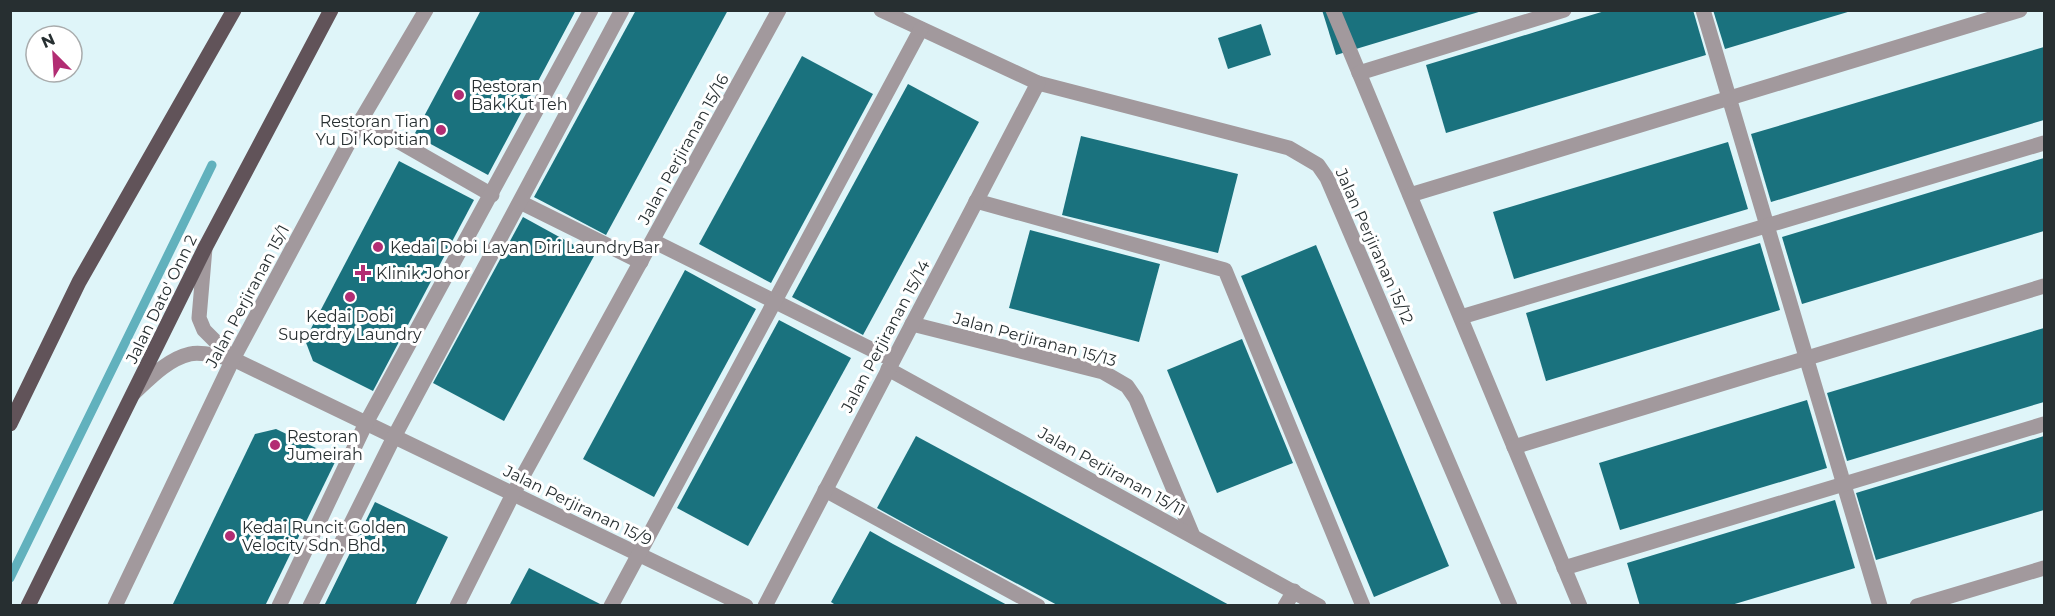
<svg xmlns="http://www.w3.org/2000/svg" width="2055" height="616" font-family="Montserrat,sans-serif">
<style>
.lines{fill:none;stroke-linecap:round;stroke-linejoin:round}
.stream{stroke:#61b1bd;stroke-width:9}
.building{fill:#1a727e}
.minor{stroke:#a2999d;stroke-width:15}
.major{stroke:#615359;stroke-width:15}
.poi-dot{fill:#b22d73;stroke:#fff;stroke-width:2}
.labels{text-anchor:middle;stroke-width:6;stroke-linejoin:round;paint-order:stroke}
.poi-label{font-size:16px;fill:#272f31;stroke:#fff;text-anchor:start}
.street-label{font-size:16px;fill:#272f31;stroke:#fff}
</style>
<rect width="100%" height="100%" fill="#dff5f9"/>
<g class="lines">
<path class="stream" d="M10 578 212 165"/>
</g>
<g class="building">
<path d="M481 10H576L488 175 414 135Z"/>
<path d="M636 10H728L606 235 534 197Z"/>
<path d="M1322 10H1482V11L1336 55Z"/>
<path d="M1608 10H1693L1706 55 1446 133 1426 65Z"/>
<path d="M1713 10H1851V11L1725 49Z"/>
<path d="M1261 24 1271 55 1228 69 1218 38Z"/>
<path d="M2044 47V120L1771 202 1751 134Z"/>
<path d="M802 56 873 94 771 283 699 244Z"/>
<path d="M908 84 979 122 863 335 792 297Z"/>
<path d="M1081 136 1238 174 1218 253 1062 215Z"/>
<path d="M1728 142 1748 209 1514 279 1493 212Z"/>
<path d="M2044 158V231L1802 304 1782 237Z"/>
<path d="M399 161 474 200 373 391 313 361 305 340Z"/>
<path d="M523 217 594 256 504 421 433 383Z"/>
<path d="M1030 230 1160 264 1139 342 1009 308Z"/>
<path d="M1760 243 1780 310 1546 381 1526 313Z"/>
<path d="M1316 245 1449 566 1374 597 1241 276Z"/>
<path d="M685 270 756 309 654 497 583 459Z"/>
<path d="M779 320 851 358 748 546 677 508Z"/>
<path d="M2044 328V402L1847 461 1827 393Z"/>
<path d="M1242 339 1293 463 1217 493 1167 370Z"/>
<path d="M1807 400 1827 468 1620 530 1599 463Z"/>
<path d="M276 429 337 458 265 606H172L255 434Z"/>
<path d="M916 436 1152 563 1231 606H1059L924 534 877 508Z"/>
<path d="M2044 436V510L1876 560 1856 493Z"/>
<path d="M1835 500 1855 568 1728 606H1640L1627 563Z"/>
<path d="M375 502 448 537 425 585 415 606H324Z"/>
<path d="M870 531 893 544 1009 606H837L831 602Z"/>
<path d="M529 568 604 606H509Z"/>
</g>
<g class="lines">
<g class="minor">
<path d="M881 10 1038 83 1289 148 1318 165 1327 178 1510 606"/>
<path d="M1333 10 1580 606"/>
<path d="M1703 10 1880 606"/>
<path d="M1359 73 1564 10"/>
<path d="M361 120 492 195"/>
<path d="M1410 195 2020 10"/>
<path d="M976 201 1225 270 1363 606"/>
<path d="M520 202 641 262"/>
<path d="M653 241 893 360"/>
<path d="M205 248 199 318 204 330 233 359 746 606"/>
<path d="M1461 317 2044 143"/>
<path d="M912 324 1103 372 1127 386 1136 399 1193 536"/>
<path d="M888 369 1319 606"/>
<path d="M134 393C150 378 168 359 190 354 202 351 220 357 233 359"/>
<path d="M1514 447 2044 286"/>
<path d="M825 490 1038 606"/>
<path d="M1564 568 2044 424"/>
<path d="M115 606 233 359 361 120 426 10"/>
<path d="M279 606 366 423 591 10"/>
<path d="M310 606 394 437 622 10"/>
<path d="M457 606 513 494 779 10"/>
<path d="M611 606 921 29"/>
<path d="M765 606 1038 83"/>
<path d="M1285 606 1294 591"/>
<path d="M1917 606 2044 568"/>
</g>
<g class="major">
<path d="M10 424 79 282 234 10"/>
<path d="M28 606 205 248 331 10"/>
</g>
</g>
<g class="poi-dot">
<circle cx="459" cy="95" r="6"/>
<circle cx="441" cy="130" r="6"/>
<circle cx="378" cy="247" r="6"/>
<path d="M360 264h6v6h6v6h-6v6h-6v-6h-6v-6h6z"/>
<circle cx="350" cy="297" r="6"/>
<circle cx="275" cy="445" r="6"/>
<circle cx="230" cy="536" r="6"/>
</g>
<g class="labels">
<g class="poi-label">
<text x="471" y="92">Restoran<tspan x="471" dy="18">Bak Kut Teh</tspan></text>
<text x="429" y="127" text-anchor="end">Restoran Tian<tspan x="429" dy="18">Yu Di Kopitian</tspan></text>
<text x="390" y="253">Kedai Dobi Layan Diri LaundryBar</text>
<text x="376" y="279">Klinik Johor</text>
<text x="350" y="322" text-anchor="middle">Kedai Dobi<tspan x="350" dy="18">Superdry Laundry</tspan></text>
<text x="287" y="442">Restoran<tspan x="287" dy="18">Jumeirah</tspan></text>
<text x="242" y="533">Kedai Runcit Golden<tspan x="242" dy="18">Velocity Sdn. Bhd.</tspan></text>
</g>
<g class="street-label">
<text transform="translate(683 149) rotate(-61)" y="6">Jalan Perjiranan 15/16</text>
<text transform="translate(1375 246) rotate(66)" y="6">Jalan Perjiranan 15/12</text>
<text transform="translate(247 296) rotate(-62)" y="6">Jalan Perjiranan 15/1</text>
<text transform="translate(161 299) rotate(-64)" y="6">Jalan Dato' Onn 2</text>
<text transform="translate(885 336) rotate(-62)" y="6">Jalan Perjiranan 15/14</text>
<text transform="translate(1035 339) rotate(15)" y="6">Jalan Perjiranan 15/13</text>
<text transform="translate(1112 471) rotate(29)" y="6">Jalan Perjiranan 15/11</text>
<text transform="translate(578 505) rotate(26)" y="6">Jalan Perjiranan 15/9</text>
</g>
</g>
<rect width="2055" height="616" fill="none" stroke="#272f31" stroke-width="24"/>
<g transform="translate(54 54) rotate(336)"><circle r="28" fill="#ffffff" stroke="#a9acad" stroke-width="1.5"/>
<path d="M0-4.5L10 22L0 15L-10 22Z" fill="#b22d73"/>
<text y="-9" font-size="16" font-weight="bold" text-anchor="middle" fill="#272f31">N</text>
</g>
</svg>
